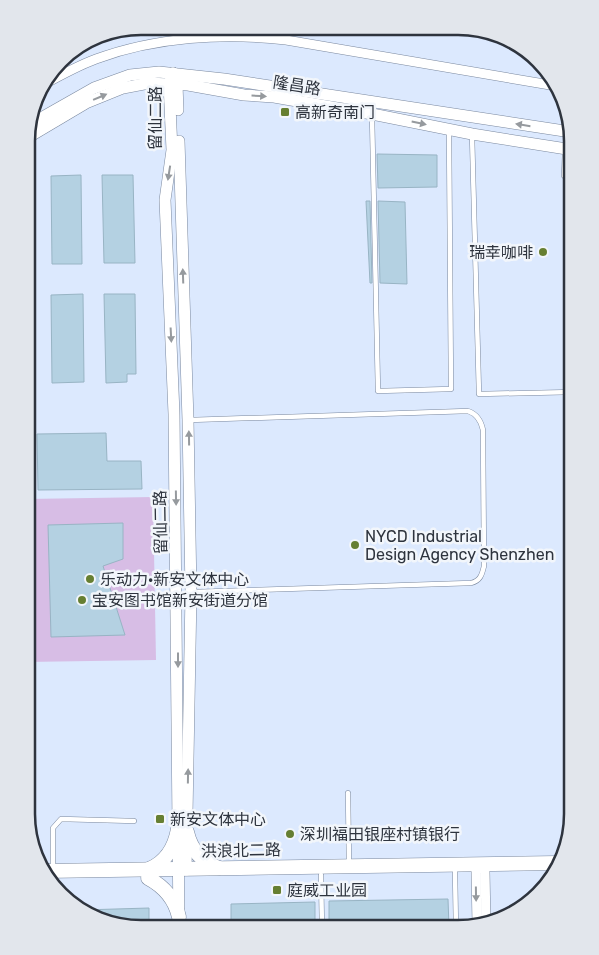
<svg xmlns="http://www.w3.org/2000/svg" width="599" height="955" font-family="Rubik,'Noto Sans SC',sans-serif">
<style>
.grass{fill:#d7bde5}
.building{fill:#b4d1e2;stroke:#98b4c4}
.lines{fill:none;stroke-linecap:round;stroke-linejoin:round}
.service-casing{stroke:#7a889f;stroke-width:5.5}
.minor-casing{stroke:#7a889f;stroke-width:10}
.tertiary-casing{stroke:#7a889f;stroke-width:12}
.secondary-casing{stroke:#7a889f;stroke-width:15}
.service{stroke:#fff;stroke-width:4.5}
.minor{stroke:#fff;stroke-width:9}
.tertiary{stroke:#fff;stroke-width:11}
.secondary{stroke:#fff;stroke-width:14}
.oneway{fill:#969a9e}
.poi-dot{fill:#667f32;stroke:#f2f6fb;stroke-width:2}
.labels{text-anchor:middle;stroke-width:5;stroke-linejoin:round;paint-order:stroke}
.street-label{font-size:16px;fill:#2e343e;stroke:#f2f6fb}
.poi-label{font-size:16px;fill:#2e343e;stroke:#f2f6fb;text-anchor:start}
.rim{fill:none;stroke:#2e343e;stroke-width:2.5}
</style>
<rect width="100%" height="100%" fill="#dce9fe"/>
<path class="grass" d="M153 497 156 660 26 662 27 499Z"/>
<g class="building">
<path d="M377 154 437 155V187L378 188Z"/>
<path d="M81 175 82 264H52L51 176Z"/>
<path d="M102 175H133L135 263H104Z"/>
<path d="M366 201H370L372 283H370Z"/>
<path d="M378 201 405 202 407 284 380 283Z"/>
<path d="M83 294 84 382 52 383 51 295Z"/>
<path d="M104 294H135L136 374H127V382L106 383Z"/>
<path d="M106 433 107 461H141L142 489 38 490 37 434Z"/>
<path d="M123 523V559L103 566 125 635 51 637 48 525Z"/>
<path d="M448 899 449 927 329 928V901Z"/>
<path d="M315 902V928H231V904Z"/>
<path d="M149 908V928H126L82 910Z"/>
</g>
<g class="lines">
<g class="service-casing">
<g id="service">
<path d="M372 116 378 391 451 389 449 131"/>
<path d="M472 135 479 394 573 392"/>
<path d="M565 150 564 176 573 182"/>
<path d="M190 420 468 411C477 414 481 420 483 430L484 566C482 575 480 581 471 583L193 592"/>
<path d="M348 793 349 865"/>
<path d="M53 870V828L61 819 134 821"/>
<path d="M455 872 456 929"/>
<path d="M321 875 322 928"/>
</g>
</g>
<g class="minor-casing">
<g id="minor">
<path d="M41 86C59 76 77 66 96 59 155 37 224 33 286 40L556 86"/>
<path d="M477 925 476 872 480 864 485 871 486 923"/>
</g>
</g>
<g class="tertiary-casing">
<g id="tertiary">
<path d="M173 73 169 84 172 150 165 200 174 414 179 928"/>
<path d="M173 73 177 85 178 110"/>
<path d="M27 126 94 88 130 75 159 72 224 79 571 132"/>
<path d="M27 138 86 103 123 88 149 83 188 85 244 95 274 97 372 114 472 134 573 150"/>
<path d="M179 141 188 420 191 593 186 870"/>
</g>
</g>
<g class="secondary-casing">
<g id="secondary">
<path d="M187 832C191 850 202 862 219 868"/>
<path d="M149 869C166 862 175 846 178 829"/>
<path d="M45 871 557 863"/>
<path d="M148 878C165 887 175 899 179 917"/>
</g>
</g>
<use href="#service" class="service"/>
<use href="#minor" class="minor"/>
<use href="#tertiary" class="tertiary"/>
<use href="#secondary" class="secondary"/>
</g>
<defs><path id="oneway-solid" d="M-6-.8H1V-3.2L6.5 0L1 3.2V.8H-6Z" transform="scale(1.25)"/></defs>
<g class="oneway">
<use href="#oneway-solid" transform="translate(259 96) rotate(4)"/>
<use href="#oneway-solid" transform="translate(100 97) rotate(-23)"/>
<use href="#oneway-solid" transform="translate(419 123) rotate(12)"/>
<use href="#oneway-solid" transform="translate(523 125) rotate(-171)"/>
<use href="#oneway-solid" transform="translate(169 173) rotate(99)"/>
<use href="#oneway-solid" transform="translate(183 276) rotate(-92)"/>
<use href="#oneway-solid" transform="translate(171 335) rotate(87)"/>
<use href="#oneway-solid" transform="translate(189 438) rotate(-91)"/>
<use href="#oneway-solid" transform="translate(176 498) rotate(89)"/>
<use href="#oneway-solid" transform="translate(178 660) rotate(90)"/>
<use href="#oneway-solid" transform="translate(188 776) rotate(-89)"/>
<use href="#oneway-solid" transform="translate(476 894) rotate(89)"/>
</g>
<g class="poi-dot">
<rect x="280" y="107" width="10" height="10" rx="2.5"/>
<circle cx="543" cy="252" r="5"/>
<circle cx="355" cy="545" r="5"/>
<circle cx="90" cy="579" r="5"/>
<circle cx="82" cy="600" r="5"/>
<rect x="155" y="814" width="10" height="10" rx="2.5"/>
<circle cx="290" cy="834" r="5"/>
<rect x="272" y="885" width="10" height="10" rx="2.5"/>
</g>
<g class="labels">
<g class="street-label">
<text transform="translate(297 85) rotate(9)" y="6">隆昌路</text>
<text transform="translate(155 118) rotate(-90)" y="6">留仙二路</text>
<text transform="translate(160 522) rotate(-91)" y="6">留仙二路</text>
<text transform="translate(241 850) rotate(-1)" y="6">洪浪北二路</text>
</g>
<g class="poi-label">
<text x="295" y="118">高新奇南门</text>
<text x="533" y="258" text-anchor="end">瑞幸咖啡</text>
<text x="365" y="542">NYCD Industrial<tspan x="365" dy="18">Design Agency Shenzhen</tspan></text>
<text x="100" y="585">乐动力·新安文体中心</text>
<text x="92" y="606">宝安图书馆新安街道分馆</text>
<text x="170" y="825">新安文体中心</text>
<text x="300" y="840">深圳福田银座村镇银行</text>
<text x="287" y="896">庭威工业园</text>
</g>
</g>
<path d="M0 0H599V955H0ZM141 35H458A106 106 0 0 1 564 141V814A106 106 0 0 1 458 920H141A106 106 0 0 1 35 814V141A106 106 0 0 1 141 35Z" fill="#e2e6ec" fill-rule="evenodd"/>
<path class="rim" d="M141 35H458A106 106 0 0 1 564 141V814A106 106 0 0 1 458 920H141A106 106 0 0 1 35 814V141A106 106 0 0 1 141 35Z"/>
</svg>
